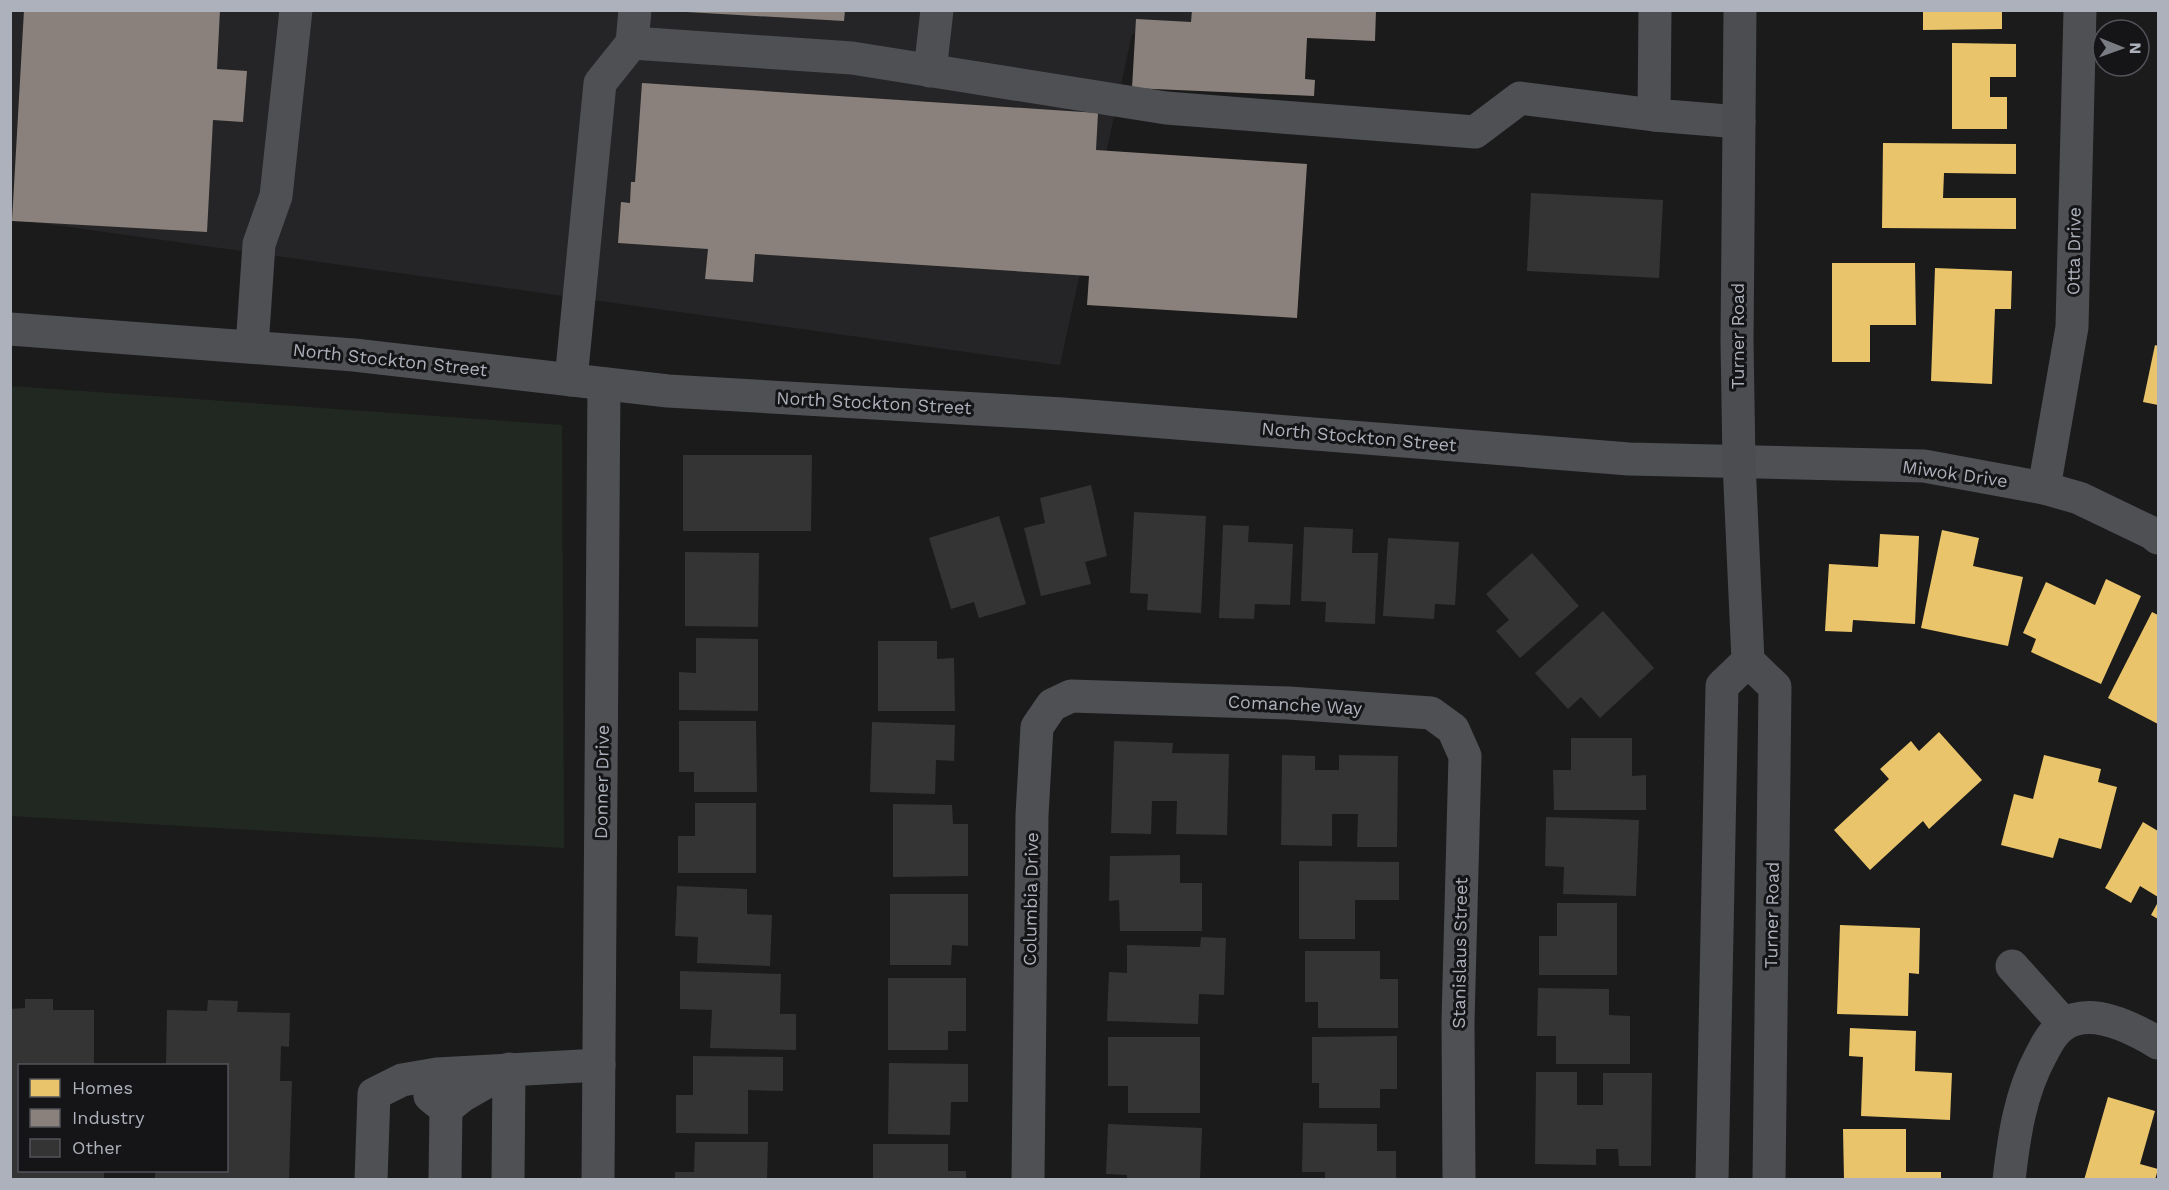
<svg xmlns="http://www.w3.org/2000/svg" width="2169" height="1190" font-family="'Work Sans',sans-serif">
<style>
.built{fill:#252527}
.green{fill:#212821}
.homes{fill:#e9c46a}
.industry{fill:#8a817c}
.building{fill:#343435}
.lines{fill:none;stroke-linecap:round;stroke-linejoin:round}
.minor{stroke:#4f5054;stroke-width:33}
.major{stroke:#4c4d50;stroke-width:33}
.labels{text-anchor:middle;stroke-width:6;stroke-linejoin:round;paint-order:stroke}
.street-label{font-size:18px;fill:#adb1bb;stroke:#151517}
</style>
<rect width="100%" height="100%" fill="#1b1b1b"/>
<path class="built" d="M11 11H1285L1132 34 1060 365 11 219Z"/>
<path class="green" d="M11 386 562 425 564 848 11 816Z"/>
<g class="homes">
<path d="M1923 10H2002V29L1923 30Z"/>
<path d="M1952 43 2016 44V77H1990V97H2007V129H1952Z"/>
<path d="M1883 143 2016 144V174L1944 173 1943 198H2016V229L1882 228Z"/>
<path d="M1832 263H1915L1916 325H1870V362H1832Z"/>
<path d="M1935 268 2012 271 2011 309H1995L1992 384 1931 381Z"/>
<path d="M2155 345 2158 346V405L2143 402Z"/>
<path d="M1942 530 1979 538 1973 566 2023 577 2008 646 1921 628Z"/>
<path d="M1880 534 1919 536 1915 624 1853 620 1852 632 1825 631 1829 564 1878 567Z"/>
<path d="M2106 579 2141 596 2101 684 2031 652 2036 639 2023 633 2046 582 2095 605Z"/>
<path d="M2152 612 2158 615V724L2108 698Z"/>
<path d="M1939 732 1982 780 1929 829 1923 821 1870 870 1834 830 1889 779 1880 769 1911 741 1919 751Z"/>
<path d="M2044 755 2101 769 2098 782 2117 787 2101 849 2059 838 2053 858 2001 845 2014 794 2033 799Z"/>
<path d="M2143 822 2158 831V897L2140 886 2131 903 2105 888Z"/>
<path d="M2158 902V919L2151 915Z"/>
<path d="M1840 925 1920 928 1919 974 1909 973 1908 1016 1837 1014Z"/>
<path d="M1850 1028 1916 1031 1915 1071 1952 1073 1950 1120 1861 1116 1863 1057 1849 1056Z"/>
<path d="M2108 1097 2155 1111 2140 1164 2158 1169 2155 1180H2084Z"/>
<path d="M1843 1129H1906V1172H1941V1180H1844Z"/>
</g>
<g class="industry">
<path d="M24 10H220L217 69 247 71 243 122 213 120 207 232 12 221Z"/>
<path d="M687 10H845L844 21 687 12Z"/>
<path d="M1192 10H1376L1375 41 1307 38 1305 79 1315 80 1314 96 1132 88 1136 19 1191 22Z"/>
<path d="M642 83 1098 113 1096 150 1307 164 1297 318 1087 305 1089 276 755 254 753 282 705 279 708 249 618 243 621 202 630 203 631 182H635Z"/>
</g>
<g class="building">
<path d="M1531 193 1663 200 1659 278 1527 271Z"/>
<path d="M683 455H812L811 531H683Z"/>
<path d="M1091 485 1107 556 1085 562 1091 584 1041 596 1024 528 1045 523 1040 498Z"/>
<path d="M1134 512 1206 516 1201 613 1147 610 1148 594 1130 593Z"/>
<path d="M999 516 1026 604 979 618 974 602 951 609 929 538Z"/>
<path d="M1223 525 1249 526 1248 542 1293 544 1290 605 1255 604 1254 619 1219 618Z"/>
<path d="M1304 527 1353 529 1352 553H1378L1375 624 1325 622 1326 602 1301 601Z"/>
<path d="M1388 538 1459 542 1455 605 1435 604 1434 619 1383 616Z"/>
<path d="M685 552 759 553 758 627 685 626Z"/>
<path d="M1532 553 1579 606 1520 658 1496 631 1509 620 1486 594Z"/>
<path d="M1603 611 1654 668 1600 718 1581 697 1568 709 1535 673Z"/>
<path d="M696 638 758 639V711L679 710V672L696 673Z"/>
<path d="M878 641H937V659L954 658 955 711H878Z"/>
<path d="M679 721H756L757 792H694V772H679Z"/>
<path d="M872 722 955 725 954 761 936 760 935 794 870 792Z"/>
<path d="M1571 738H1632V776L1646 775V810H1554L1553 770H1571Z"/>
<path d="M1114 741 1173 743 1172 753 1229 754 1227 835 1176 834 1177 801H1152L1151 834 1111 833Z"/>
<path d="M1282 755 1315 756V770H1339V755L1398 756 1397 847H1357L1358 814H1332V846L1281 845Z"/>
<path d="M695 803H756V873H678V836H695Z"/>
<path d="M893 804 952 805 953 824H968V876L893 877Z"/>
<path d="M1546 817 1639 820 1636 896 1563 894 1564 867 1545 866Z"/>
<path d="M1180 855V883H1202V931H1120L1119 900 1109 901 1110 856Z"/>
<path d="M1299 861 1399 862V900H1355V939H1299Z"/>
<path d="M677 886 747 889V914L772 915 770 966 697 963 698 937 675 936Z"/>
<path d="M890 894H968V946L952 945 951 965H890Z"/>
<path d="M1557 903H1617V975H1539V936H1557Z"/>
<path d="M1201 937 1226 938 1224 995 1199 994 1198 1024 1107 1021 1109 972 1127 973V945L1200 947Z"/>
<path d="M1305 951H1380V979H1398V1028H1318V1002H1305Z"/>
<path d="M680 971 781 974 780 1014H796V1050L710 1048 712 1010 680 1009Z"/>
<path d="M888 978H966V1031H948V1050H888Z"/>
<path d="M1538 988 1609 989V1015L1630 1016V1064H1556V1036H1537Z"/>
<path d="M25 999H53V1010H94V1066H20V1170H104V1180H10V1009L25 1008Z"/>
<path d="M208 1000 238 1001 237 1012 290 1013 289 1047 281 1046 280 1081H292L289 1180H155V1170H226V1066H166L167 1010 207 1011Z"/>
<path d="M1397 1036V1089H1380V1108H1319V1083H1312V1037Z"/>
<path d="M1108 1037H1200V1113H1128V1086H1108Z"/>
<path d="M693 1056 783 1057V1091L748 1090V1134L676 1133V1095H693Z"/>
<path d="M889 1063 968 1064V1102H951L950 1135 888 1134Z"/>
<path d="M1536 1072H1577V1105H1603V1073H1652L1651 1166H1619L1618 1149H1596V1165L1535 1164Z"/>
<path d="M1303 1123 1377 1124V1151H1396V1180H1325V1172H1302Z"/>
<path d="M1108 1124 1202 1128 1200 1180H1127V1175L1106 1174Z"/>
<path d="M695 1142H768L767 1180H675V1172H694Z"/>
<path d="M873 1144H948V1171H966V1180H873Z"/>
</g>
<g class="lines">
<g class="minor">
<path d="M635 10 632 43 852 58 1166 108 1475 132 1520 98 1654 115"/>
<path d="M1655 10 1654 115 1739 122"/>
<path d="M930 71 937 10"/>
<path d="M10 329 354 355 668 391 1063 414 1629 459 1924 466 2044 488 2079 498 2152 533 2158 538"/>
<path d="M252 347 259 244 276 196 296 10"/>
<path d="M571 380 600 83 632 43"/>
<path d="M2044 488 2072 327 2080 10"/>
<path d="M2012 966 2064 1024"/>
<path d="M430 1096 446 1109 445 1180"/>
<path d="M446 1109 462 1096 509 1069 508 1180"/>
<path d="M371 1180 374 1094 402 1080 437 1074 599 1065"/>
<path d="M598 1180 604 384"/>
<path d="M1028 1180 1032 815 1037 727 1052 705 1071 696 1289 703 1431 713 1453 729 1465 756 1458 1022 1459 1180"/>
<path d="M2009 1180C2014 1136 2020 1094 2041 1055 2047 1044 2052 1033 2063 1025 2091 1006 2133 1028 2158 1043"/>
</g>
<g class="major">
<path d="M1740 10 1737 341 1739 462 1748 661 1775 687 1769 1180"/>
<path d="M1712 1180 1722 686 1748 661"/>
</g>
</g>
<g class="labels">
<g class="street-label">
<text transform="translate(2074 251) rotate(-89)" y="6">Otta Drive</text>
<text transform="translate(1738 336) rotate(-90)" y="6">Turner Road</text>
<text transform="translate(390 360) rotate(6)" y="6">North Stockton Street</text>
<text transform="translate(874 403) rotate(3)" y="6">North Stockton Street</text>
<text transform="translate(1359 437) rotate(5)" y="6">North Stockton Street</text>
<text transform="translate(1955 474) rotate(8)" y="6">Miwok Drive</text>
<text transform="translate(1295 705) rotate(3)" y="6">Comanche Way</text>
<text transform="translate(602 782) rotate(-89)" y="6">Donner Drive</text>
<text transform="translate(1031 899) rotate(-89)" y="6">Columbia Drive</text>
<text transform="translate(1772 915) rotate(-89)" y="6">Turner Road</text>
<text transform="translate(1460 953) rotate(-89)" y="6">Stanislaus Street</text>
</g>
</g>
<rect width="2169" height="1190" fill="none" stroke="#adb1bb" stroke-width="24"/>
<rect x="18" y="1064" width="210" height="108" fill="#151517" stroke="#525359" stroke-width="1.5"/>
<rect x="30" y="1079" width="30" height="18" fill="#e9c46a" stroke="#525359" stroke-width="1.5"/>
<text x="72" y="1094" font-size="18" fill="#adb1bb">Homes</text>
<rect x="30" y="1109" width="30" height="18" fill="#8a817c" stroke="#525359" stroke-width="1.5"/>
<text x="72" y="1124" font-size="18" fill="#adb1bb">Industry</text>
<rect x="30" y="1139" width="30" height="18" fill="#343435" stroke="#525359" stroke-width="1.5"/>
<text x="72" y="1154" font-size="18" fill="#adb1bb">Other</text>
<g transform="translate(2121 48) rotate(91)"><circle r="28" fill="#151517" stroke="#525359" stroke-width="1.5"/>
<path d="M0-4.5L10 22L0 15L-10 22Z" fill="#7a7c83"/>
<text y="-9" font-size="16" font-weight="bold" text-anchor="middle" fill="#adb1bb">N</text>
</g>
</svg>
